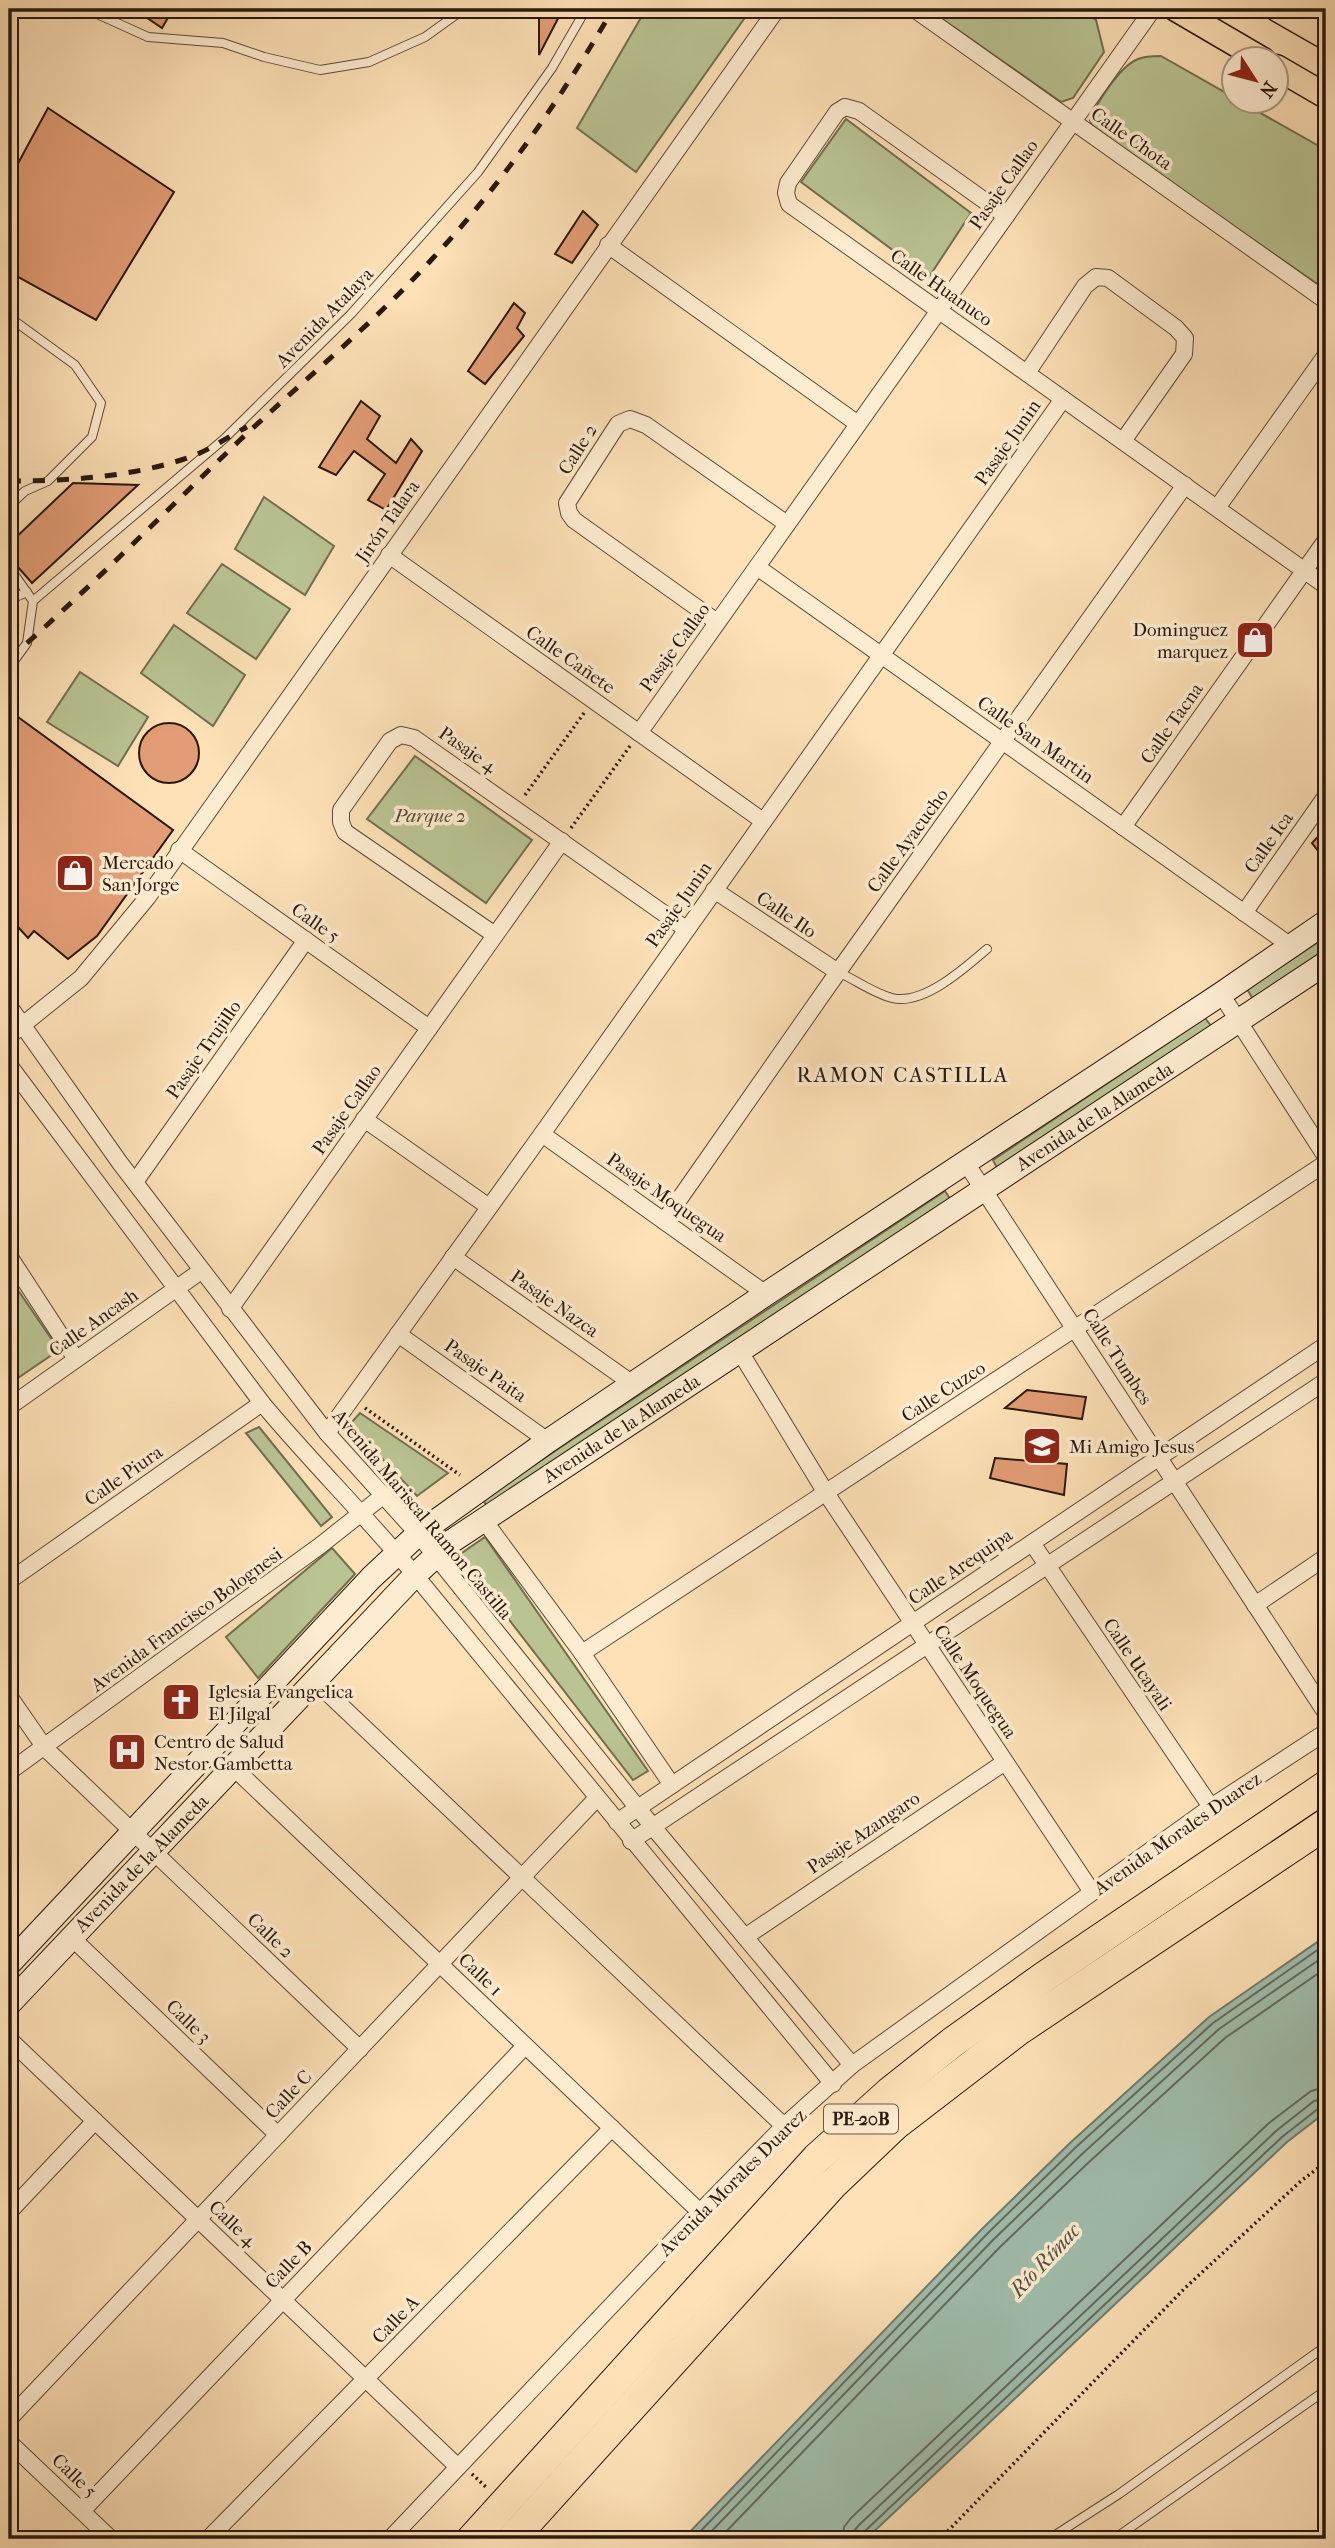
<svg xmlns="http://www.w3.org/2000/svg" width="1335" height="2548" font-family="'IM FELL French Canon',serif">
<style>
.green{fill:#bac493;stroke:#726e50;stroke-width:2}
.water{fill:#a0bead;stroke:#707b6d;stroke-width:2}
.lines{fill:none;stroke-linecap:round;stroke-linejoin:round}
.shore{stroke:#646a5e;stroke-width:2}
.building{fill:#e39d76;stroke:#29170e;stroke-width:2}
.lane-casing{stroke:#5e4a38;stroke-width:10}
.street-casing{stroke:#5e4a38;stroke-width:18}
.secondary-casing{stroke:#29170e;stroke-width:25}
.primary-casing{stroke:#29170e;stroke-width:27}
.highway-casing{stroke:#29170e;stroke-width:32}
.path{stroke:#29170e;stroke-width:3.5;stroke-dasharray:2 3.5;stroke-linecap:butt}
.lane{stroke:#feecd0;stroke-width:8}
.street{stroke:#feecd0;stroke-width:16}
.secondary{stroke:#feecd0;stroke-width:23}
.primary{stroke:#fee1b7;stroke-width:24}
.highway{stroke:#fee1b7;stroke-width:30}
.rail{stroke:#29170e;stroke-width:5;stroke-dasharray:12 12;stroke-linecap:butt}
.labels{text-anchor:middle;stroke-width:7;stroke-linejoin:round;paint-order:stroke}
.shield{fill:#feecd0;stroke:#695748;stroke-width:2}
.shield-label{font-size:18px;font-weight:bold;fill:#29170e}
.street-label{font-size:19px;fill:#29170e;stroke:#feecd0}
.poi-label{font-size:19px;fill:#29170e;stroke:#feecd0;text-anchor:start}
.park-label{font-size:19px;font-style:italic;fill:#544b36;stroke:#feecd0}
.neighbourhood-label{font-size:21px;letter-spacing:2px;fill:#29170e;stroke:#feecd0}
.water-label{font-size:21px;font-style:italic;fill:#535146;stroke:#feecd0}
</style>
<rect width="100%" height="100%" fill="#fee1b7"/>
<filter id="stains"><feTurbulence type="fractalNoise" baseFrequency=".00286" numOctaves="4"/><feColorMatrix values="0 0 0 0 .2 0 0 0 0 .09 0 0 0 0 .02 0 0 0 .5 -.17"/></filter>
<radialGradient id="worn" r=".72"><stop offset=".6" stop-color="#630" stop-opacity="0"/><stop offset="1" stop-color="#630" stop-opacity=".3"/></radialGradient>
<g class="green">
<path d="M646 9H751L636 172 577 128Z"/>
<path d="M928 9H1078L1096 20 1104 52 1073 98 1061 102Z"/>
<path d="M1161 56 1233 97 1234 102H1241L1326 150V290L1093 129 1090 120C1097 102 1120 66 1138 59 1145 56 1154 56 1161 56Z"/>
<path d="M846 119 971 213 929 277 801 182Z"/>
<path d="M264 497 334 546 305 595 235 549Z"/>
<path d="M222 564 290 609 256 659 187 613Z"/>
<path d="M174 625 245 675 213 726 141 673Z"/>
<path d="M80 672 148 717 118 766 47 722Z"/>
<path d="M415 756 532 840 486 903 367 819Z"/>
<path d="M1326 937V958L1257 1006 1247 989Z"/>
<path d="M1205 1018 1215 1031 1001 1176 993 1160Z"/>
<path d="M945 1191 954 1205 490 1513 483 1499Z"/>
<path d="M9 1277 59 1350 9 1384Z"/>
<path d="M360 1413 448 1473 417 1496 350 1424Z"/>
<path d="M259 1427 332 1517 321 1526 246 1433Z"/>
<path d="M485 1537 648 1771 633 1780 459 1555Z"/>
<path d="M332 1548 355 1574 258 1678 226 1637Z"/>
</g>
<path class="water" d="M1326 1936V2112L1287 2142 866 2539H683L982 2229 1070 2143 1209 2017Z"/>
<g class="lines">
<g class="shore">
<path d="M693 2539 987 2234 1075 2148 1213 2023 1326 1944"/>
<path d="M704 2539 993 2240 1081 2155 1219 2029 1326 1955"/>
<path d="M719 2539 1000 2247 1088 2163 1225 2038 1326 1968"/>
<path d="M843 2539 844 2527 851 2518 1269 2123 1311 2091 1326 2087"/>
<path d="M853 2539 854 2531 859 2525 1276 2131 1314 2101 1326 2098"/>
<path d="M862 2539 865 2531 1282 2137 1319 2108 1326 2107"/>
</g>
</g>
<g class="building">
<path d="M134 9H173L162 28Z"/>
<path d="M541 9H563L539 55V14Z"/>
<path d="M48 108 174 192 96 320 9 272V180Z"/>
<path d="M583 211 598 225 572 263 555 254Z"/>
<path d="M514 303 525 313 517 328 524 336 485 384 468 371Z"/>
<path d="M361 401 380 416 367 439 396 463 411 439 422 451 386 510 368 500 385 474 354 451 336 475 319 467Z"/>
<path d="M73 483 138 485 32 583 9 557V544Z"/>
<path d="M18 717 173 830 97 936 68 959 34 931 28 938 9 917V730Z"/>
<circle cx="169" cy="753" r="30"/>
<path d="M1326 828V861L1312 843Z"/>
<path d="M1027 1390 1086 1397 1082 1419 1005 1408Z"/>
<path d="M995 1458 1067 1464 1064 1495 990 1478Z"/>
</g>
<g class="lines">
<g class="lane-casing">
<g id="lane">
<path d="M95 13 148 37 223 43 264 57 320 70 369 62 425 37 464 9"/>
<path d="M9 317 75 365 101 403 92 437 48 481 25 491 9 506"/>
<path d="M9 567 33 601 27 643 9 668"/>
<path d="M9 600 27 592"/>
<path d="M33 601 224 439 351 314 478 172 552 68 586 9"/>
<path d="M838 972C856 980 873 993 892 998 923 1006 965 968 987 949"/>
<path d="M1049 2539 1119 2494 1326 2346"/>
<path d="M1114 2539 1326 2390"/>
</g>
</g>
<g class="street-casing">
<g id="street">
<path d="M914 9 1326 301"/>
<path d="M1006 216 859 111 845 107 837 112 788 183 786 193 789 204 1326 586"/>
<path d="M608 245 858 424"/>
<path d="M1027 373 1085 286 1096 277 1108 278 1176 328 1185 338 1184 354 1123 441"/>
<path d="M1217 508 1326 355"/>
<path d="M389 555 763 821"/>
<path d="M757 567 1291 946"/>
<path d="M717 622 574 520 569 513 567 503 618 424 630 419 646 425 787 524"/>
<path d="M639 733 1153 9"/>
<path d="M1123 827 1326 540"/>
<path d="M179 850 429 1028"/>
<path d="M714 890 838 972"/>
<path d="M1244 913 1326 796"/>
<path d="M495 935 345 832 341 822V810L390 741 401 735 414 738 686 929"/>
<path d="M1221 994 1326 1157"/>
<path d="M9 1006 120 1163 327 1433 418 1534 653 1827 852 2065"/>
<path d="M9 1036 81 978 147 898 777 9"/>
<path d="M9 1065 262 1403C311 1462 366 1516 415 1575L833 2084"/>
<path d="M364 1119 489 1207"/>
<path d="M542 1134 766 1294"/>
<path d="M966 1163 1326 1713"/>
<path d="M135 1182 306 940"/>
<path d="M664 1221 838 972 1185 485"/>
<path d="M9 1256 76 1359"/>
<path d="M453 1257 633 1384"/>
<path d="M230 1309 562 841"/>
<path d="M398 1334 548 1441"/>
<path d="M739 1350 826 1493 1092 1892"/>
<path d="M9 1407 201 1271"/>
<path d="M327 1433 542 1134 1063 399"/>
<path d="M483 1519 582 1653 672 1785"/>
<path d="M1032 1543 1211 1807"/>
<path d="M9 1581 262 1403"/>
<path d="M1255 1605 1326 1557"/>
<path d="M582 1653 1326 1163"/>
<path d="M315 1681 784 2126"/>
<path d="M9 1696 45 1748 360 2049"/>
<path d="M233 1767 700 2212"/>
<path d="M9 1772 321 1545 384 1495"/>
<path d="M617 1822 1326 1345"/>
<path d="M631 1841 1326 1381"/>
<path d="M71 1937 278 2135"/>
<path d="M745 1937 1005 1762"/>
<path d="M9 2039 458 2467"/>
<path d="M9 2212 95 2121"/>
<path d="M9 2419 597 1798"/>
<path d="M9 2442 111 2539"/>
<path d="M82 2511 525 2046"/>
<path d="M208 2539 612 2128"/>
<path d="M390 2539 700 2212 784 2126 852 2065 1211 1807 1326 1732"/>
</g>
</g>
<g class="secondary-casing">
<g id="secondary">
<path d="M9 1964 371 1578 418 1534 548 1441 766 1294 1221 994 1326 922"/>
<path d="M9 2004 415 1575 452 1541 1326 963"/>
</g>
</g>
<g class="primary-casing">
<g id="primary">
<path d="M1176 9 1263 60"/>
<path d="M1277 9 1326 37"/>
<path d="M1276 67 1326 96"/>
</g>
</g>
<g class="highway-casing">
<g id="highway">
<path d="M472 2539 817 2158 890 2092 953 2042 1044 1977 1326 1786"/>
<path d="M512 2539 832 2185 896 2124 1017 2031 1326 1824"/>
</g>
</g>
<g class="path">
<path d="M525 795 584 713"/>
<path d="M571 828 630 746"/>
<path d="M365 1408 460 1475"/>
<path d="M472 2474 487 2488"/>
<path d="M940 2539 1185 2288 1301 2181 1326 2162"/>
</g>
<use href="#lane" class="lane"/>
<use href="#street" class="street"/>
<use href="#secondary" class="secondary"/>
<use href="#primary" class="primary"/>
<use href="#highway" class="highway"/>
<g class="rail">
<path d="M9 481C69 481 133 477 190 457 210 450 229 436 247 427"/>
<path d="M9 659C89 589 164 513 240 440 305 379 374 323 433 258 503 183 562 97 613 9"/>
</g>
</g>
<defs>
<g id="shop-square" transform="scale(2.0125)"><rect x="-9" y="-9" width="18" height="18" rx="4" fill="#8f2418" stroke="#feecd0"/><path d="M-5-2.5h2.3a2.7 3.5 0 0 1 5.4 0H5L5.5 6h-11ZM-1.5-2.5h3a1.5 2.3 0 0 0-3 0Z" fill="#fff"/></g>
<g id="school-square" transform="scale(2.0125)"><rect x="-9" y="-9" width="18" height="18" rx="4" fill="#8f2418" stroke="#feecd0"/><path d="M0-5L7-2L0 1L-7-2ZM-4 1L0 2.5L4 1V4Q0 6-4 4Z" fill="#fff"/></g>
<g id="church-square" transform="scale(2.0125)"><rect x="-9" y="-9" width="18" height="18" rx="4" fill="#8f2418" stroke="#feecd0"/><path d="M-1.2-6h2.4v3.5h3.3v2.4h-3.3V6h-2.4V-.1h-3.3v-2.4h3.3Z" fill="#fff"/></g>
<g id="hospital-square" transform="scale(2.0125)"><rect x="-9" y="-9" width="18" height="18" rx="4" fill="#8f2418" stroke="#feecd0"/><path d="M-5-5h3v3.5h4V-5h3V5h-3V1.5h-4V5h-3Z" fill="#fff"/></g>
</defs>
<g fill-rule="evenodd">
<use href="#shop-square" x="1255" y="640"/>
<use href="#shop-square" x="75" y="873"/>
<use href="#school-square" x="1042" y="1446"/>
<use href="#church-square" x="181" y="1702"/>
<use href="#hospital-square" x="127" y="1752"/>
</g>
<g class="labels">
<rect class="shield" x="824" y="2104.5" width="74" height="29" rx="5"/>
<g class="shield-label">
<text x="861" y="2125">PE-20B</text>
</g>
<g class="street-label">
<text transform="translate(1132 138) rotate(35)" y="7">Calle Chota</text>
<text transform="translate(1003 184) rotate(-55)" y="7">Pasaje Callao</text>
<text transform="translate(942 287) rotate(35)" y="7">Calle Huanuco</text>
<text transform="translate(324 317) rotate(-46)" y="7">Avenida Atalaya</text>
<text transform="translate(1007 442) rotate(-55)" y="7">Pasaje Junin</text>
<text transform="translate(577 449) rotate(-58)" y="7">Calle 2</text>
<text transform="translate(387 521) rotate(-55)" y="7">Jirón Talara</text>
<text transform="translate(674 647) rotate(-54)" y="7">Pasaje Callao</text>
<text transform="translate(571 659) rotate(35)" y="7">Calle Cañete</text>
<text transform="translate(1171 723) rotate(-55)" y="7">Calle Tacna</text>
<text transform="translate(1036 739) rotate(35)" y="7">Calle San Martin</text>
<text transform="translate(468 749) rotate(35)" y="7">Pasaje 4</text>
<text transform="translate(907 840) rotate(-54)" y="7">Calle Ayacucho</text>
<text transform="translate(1268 842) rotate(-55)" y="7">Calle Ica</text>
<text transform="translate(678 904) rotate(-55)" y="7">Pasaje Junin</text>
<text transform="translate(787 914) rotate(34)" y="7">Calle Ilo</text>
<text transform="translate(316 922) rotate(35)" y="7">Calle 5</text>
<text transform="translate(203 1049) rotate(-55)" y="7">Pasaje Trujillo</text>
<text transform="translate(346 1109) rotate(-55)" y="7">Pasaje Callao</text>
<text transform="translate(1094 1116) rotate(-33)" y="7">Avenida de la Alameda</text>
<text transform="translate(667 1197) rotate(35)" y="7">Pasaje Moquegua</text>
<text transform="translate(555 1303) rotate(35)" y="7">Pasaje Nazca</text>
<text transform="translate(93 1322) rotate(-35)" y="7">Calle Ancash</text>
<text transform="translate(1118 1356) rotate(57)" y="7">Calle Tumbes</text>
<text transform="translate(486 1370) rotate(35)" y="7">Pasaje Paita</text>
<text transform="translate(943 1391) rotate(-33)" y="7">Calle Cuzco</text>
<text transform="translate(621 1428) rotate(-33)" y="7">Avenida de la Alameda</text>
<text transform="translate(123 1475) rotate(-35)" y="7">Calle Piura</text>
<text transform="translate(423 1514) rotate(50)" y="7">Avenida Mariscal Ramon Castilla</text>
<text transform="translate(960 1566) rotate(-34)" y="7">Calle Arequipa</text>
<text transform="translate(186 1619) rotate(-36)" y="7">Avenida Francisco Bolognesi</text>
<text transform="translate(1138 1664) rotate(56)" y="7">Calle Ucayali</text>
<text transform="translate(976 1681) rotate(56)" y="7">Calle Moquegua</text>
<text transform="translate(863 1832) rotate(-34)" y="7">Pasaje Azangaro</text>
<text transform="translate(1177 1833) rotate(-35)" y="7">Avenida Morales Duarez</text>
<text transform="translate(141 1863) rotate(-46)" y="7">Avenida de la Alameda</text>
<text transform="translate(271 1935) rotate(44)" y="7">Calle 2</text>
<text transform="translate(481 1974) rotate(44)" y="7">Calle 1</text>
<text transform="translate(189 2021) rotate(44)" y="7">Calle 3</text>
<text transform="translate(288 2094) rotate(-47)" y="7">Calle C</text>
<text transform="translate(732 2182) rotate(-45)" y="7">Avenida Morales Duarez</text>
<text transform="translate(233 2223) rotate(44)" y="7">Calle 4</text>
<text transform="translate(288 2264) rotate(-46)" y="7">Calle B</text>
<text transform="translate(395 2319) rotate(-46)" y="7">Calle A</text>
<text transform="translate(75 2475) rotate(44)" y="7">Calle 5</text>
</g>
<g class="poi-label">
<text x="1228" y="636" text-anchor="end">Dominguez<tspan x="1228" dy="22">marquez</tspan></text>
<text x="102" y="869">Mercado<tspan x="102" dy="22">San Jorge</tspan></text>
<text x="1069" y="1453">Mi Amigo Jesus</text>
<text x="208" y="1698">Iglesia Evangelica<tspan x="208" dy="22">El Jilgal</tspan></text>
<text x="154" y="1748">Centro de Salud<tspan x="154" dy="22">Nestor Gambetta</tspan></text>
</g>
<g class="park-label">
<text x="430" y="822">Parque 2</text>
</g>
<g class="neighbourhood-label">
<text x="903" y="1082">RAMON CASTILLA</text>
</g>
<g class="water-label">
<text transform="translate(1045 2260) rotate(-47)" y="7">Río Rímac</text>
</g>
</g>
<rect width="1335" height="2548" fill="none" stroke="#fee1b7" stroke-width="35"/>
<rect x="10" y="10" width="1314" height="2527" fill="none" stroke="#29170e" stroke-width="3.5"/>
<rect x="18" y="18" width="1300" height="2513" fill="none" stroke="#29170e" stroke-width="2"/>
<g transform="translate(1255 80) rotate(126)"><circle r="33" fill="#feecd0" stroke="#a99782" stroke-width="2"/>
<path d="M0-5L12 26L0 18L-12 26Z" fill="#8f2418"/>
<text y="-10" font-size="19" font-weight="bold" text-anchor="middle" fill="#29170e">N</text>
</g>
<rect width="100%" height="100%" filter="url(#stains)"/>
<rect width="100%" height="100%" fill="url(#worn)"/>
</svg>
